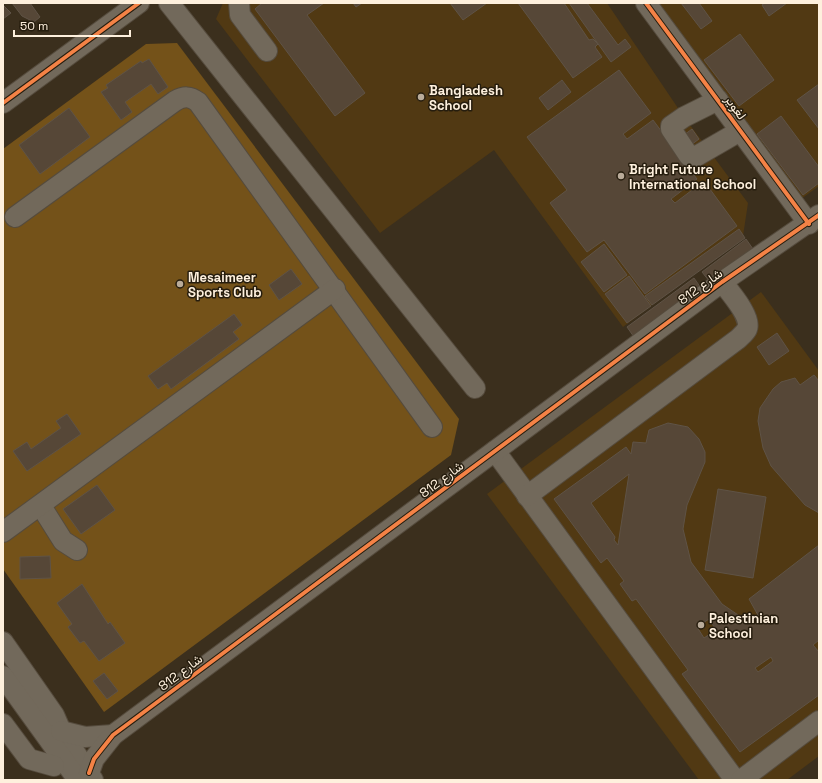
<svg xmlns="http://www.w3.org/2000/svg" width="822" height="783" font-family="'Space Grotesk',Vazirmatn,sans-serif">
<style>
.built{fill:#513913}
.green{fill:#745219}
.building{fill:#564737;stroke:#5f5346;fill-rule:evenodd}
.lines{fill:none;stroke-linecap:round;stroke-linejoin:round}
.minor-casing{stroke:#554b3d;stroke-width:22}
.minor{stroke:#72695b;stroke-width:20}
.cycleway-casing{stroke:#261d0e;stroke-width:6}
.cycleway{stroke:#f48246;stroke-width:4}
.poi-dot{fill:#baac9a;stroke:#261d0e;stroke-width:1.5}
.labels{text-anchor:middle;stroke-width:3;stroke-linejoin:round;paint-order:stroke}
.poi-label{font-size:13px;font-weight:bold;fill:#fef0dd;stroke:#261d0e;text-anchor:start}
.street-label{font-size:13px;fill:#fef0dd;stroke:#261d0e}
</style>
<rect width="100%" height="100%" fill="#3b2f1d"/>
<g class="built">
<path d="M223 3H607L684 117 748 203 743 236 623 327 494 150 380 233 216 19Z"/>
<path d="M655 3H819V186L801 199Z"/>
<path d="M761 292 819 371V756L787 780H699L487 494Z"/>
</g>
<path class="green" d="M177 43 459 419 451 455 104 712 3 569V149L146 44Z"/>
<g class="building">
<path d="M12 3H30L40 17 34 22 22 16Z"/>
<path d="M262 3H324L307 15 365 93 335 116 255 9Z"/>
<path d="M353 3H362L356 7Z"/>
<path d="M450 3H487L463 20Z"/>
<path d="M518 3H564L589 40 593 39 598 44 595 47 602 57 573 78Z"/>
<path d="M569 3H587L618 45 625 39 631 47 611 62Z"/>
<path d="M681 3H699L712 21 701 29Z"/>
<path d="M765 3H787L769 16 762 5Z"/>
<path d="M3 5 11 13 3 19Z"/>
<path d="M740 34 774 80 739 106 704 60Z"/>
<path d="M149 59 168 87 158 94 151 84 125 102 132 112 121 120 101 92 108 88 106 85 141 61 142 63Z"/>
<path d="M619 70 651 113 623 134 627 139 653 120 697 179 671 199 675 203 704 181 737 226 645 294 604 240 587 252 550 203 567 190 527 137Z"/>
<path d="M562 80 571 92 548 110 539 98Z"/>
<path d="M819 84V129L797 100Z"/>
<path d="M69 108 90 137 40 174 19 145Z"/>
<path d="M781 116 819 167V183L803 195 757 134Z"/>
<path d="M692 129 699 139 691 145 684 135Z"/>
<path d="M739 229 745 238 652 305 645 296Z"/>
<path d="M746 239 753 249 710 282 702 272Z"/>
<path d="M604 244 627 275 604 292 581 262Z"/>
<path d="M291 269 302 284 279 300 269 285Z"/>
<path d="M629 276 651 306 627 323 605 294Z"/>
<path d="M694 278 701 288 634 337 627 327Z"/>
<path d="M234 314 242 325 233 332 239 339 171 389 167 383 158 389 148 376Z"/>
<path d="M777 333 789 351 769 365 757 347Z"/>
<path d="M814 375 819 381V513L805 505 771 466 763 448 758 421 760 408 773 389 781 382 795 378 800 385Z"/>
<path d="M67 414 81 434 27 471 13 451 27 442 31 449 61 428 56 421Z"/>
<path d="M668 423 688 427 699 439 705 452V462L687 505 683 529 691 562 722 604 741 617H759L749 599 819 545V640L813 645 819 652V695L740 752 682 674 688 670 636 599 632 601 620 584 624 581 607 558 601 563 554 499 626 447 631 454 633 442 646 443 649 430ZM629 474 618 545 614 540 615 537 591 503ZM709 619 716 630 704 638 697 627ZM771 657 773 661 758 672 755 668Z"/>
<path d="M97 485 115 510 81 534 63 509Z"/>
<path d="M718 489 766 497 753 578 705 570Z"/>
<path d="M50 556 51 578 20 579V557Z"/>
<path d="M82 584 108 624 110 622 125 643 99 661 84 641 80 643 68 627 72 624 57 603Z"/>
<path d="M104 673 118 691 107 699 93 681Z"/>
</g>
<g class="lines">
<g class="minor-casing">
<g id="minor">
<path d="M169 3 475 388"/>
<path d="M239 3 240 15 267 51"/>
<path d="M646 3 809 224"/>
<path d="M718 100 684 117 671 126V129L689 156 695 157 740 131"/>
<path d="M3 103 139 3"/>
<path d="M15 217 175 101C184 96 190 96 198 102L432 427"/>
<path d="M495 451 735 780"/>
<path d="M527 496 738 339C741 336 745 333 747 329 752 317 729 291 722 282"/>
<path d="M41 506 63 541 77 550"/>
<path d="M3 532 335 289"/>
<path d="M3 642 54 715 61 731 93 780"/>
<path d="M3 676 78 780"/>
<path d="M3 724 29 759 54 766"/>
<path d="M61 731 85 737 113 735"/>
<path d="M89 773 94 759 113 735 722 282 819 215"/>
<path d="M741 780 819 721"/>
</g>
</g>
<use href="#minor" class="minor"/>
<g class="cycleway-casing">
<g id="cycleway">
<path d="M646 3 809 224"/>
<path d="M3 103 139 3"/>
<path d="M89 773 94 759 113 735 722 282 819 215"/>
</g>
</g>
<use href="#cycleway" class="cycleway"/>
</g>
<g class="poi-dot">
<circle cx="421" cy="97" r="4"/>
<circle cx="621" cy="176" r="4"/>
<circle cx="180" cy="284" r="4"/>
<circle cx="701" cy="625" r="4"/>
</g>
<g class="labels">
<g class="poi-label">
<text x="429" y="95">Bangladesh<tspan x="429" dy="15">School</tspan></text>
<text x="629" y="174">Bright Future<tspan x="629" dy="15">International School</tspan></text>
<text x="188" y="282">Mesaimeer<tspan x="188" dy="15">Sports Club</tspan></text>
<text x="709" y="623">Palestinian<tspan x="709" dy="15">School</tspan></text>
</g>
<g class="street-label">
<text transform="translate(736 107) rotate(54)" y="5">لغوير</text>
<text transform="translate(700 286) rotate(-36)" y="5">شارع 812</text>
<text transform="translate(441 479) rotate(-37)" y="5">شارع 812</text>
<text transform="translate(180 672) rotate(-37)" y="5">شارع 812</text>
</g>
</g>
<rect width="822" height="783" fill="none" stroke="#fef0dd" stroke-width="8"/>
<path d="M14 30v6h116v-6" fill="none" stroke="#fef0dd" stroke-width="2"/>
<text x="20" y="30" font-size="12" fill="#fef0dd" stroke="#261d0e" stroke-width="3" paint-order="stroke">50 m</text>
</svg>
